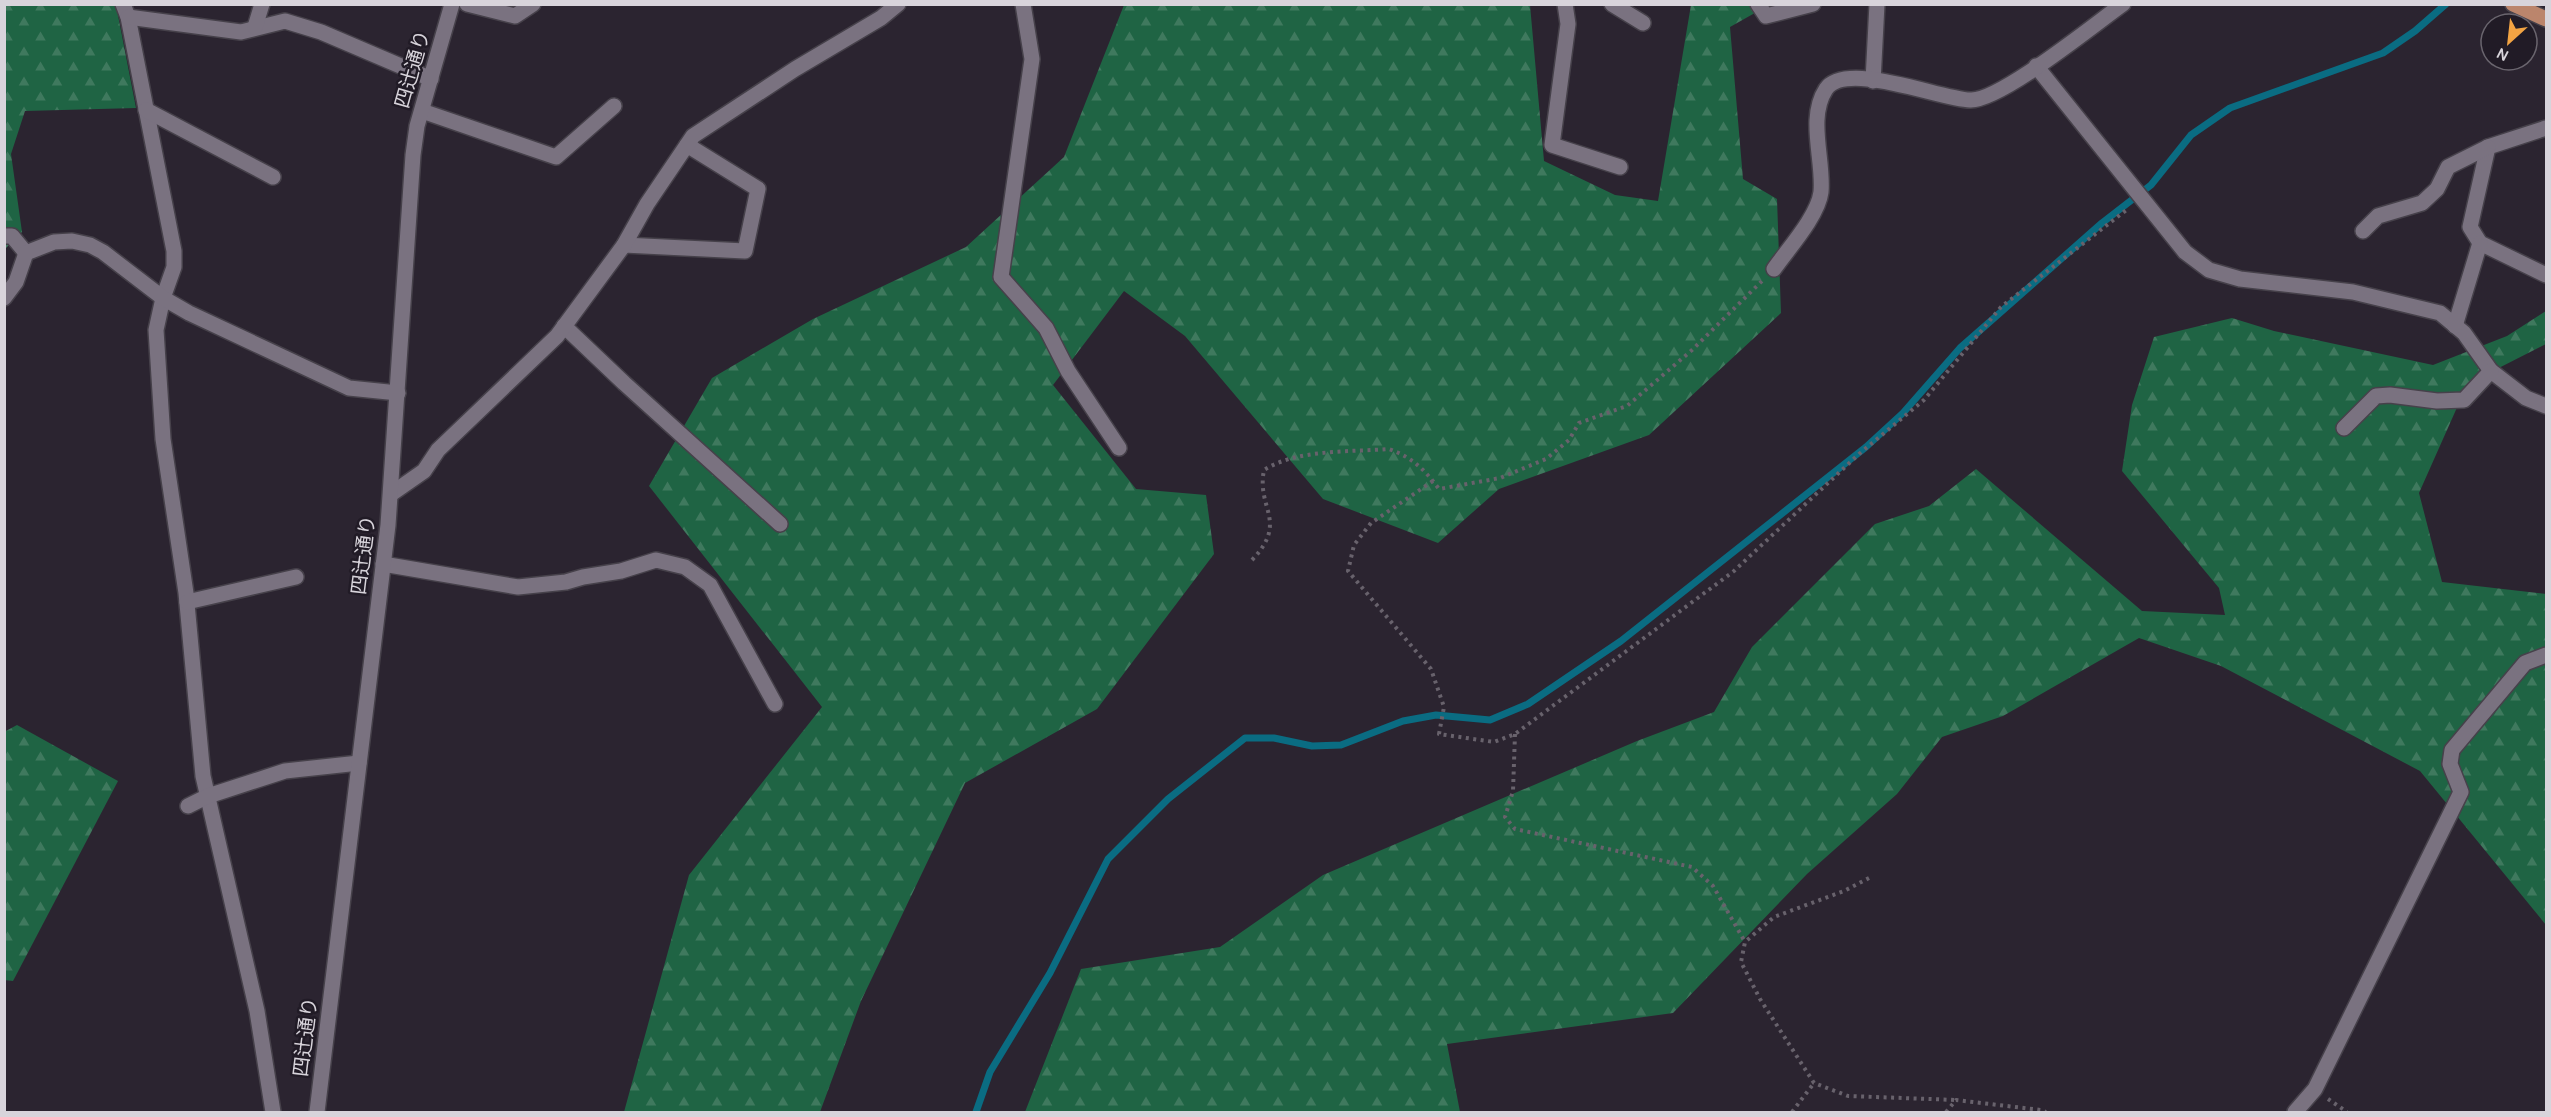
<svg xmlns="http://www.w3.org/2000/svg" width="2551" height="1117" font-family="Karla,'Noto Sans JP',sans-serif">
<style>
.forest{fill:url(#forest-firs)}
.lines{fill:none;stroke-linecap:round;stroke-linejoin:round}
.stream{stroke:#0a6c82;stroke-width:7}
.minor-casing{stroke:#46414a;stroke-width:18}
.major-casing{stroke:#46414a;stroke-width:18}
.path{stroke:#68626c;stroke-width:4;stroke-dasharray:3 4.5;stroke-linecap:butt}
.minor{stroke:#7a7280;stroke-width:15}
.major{stroke:#bb856c;stroke-width:15}
.labels{text-anchor:middle;stroke-width:5;stroke-linejoin:round;paint-order:stroke}
.street-label{font-size:20px;fill:#d8d4db;stroke:#211b26}
</style>
<defs>
<pattern id="forest-firs" width="22" height="20" patternUnits="userSpaceOnUse" patternTransform="scale(1.5)"><rect width="22" height="20" fill="#1f6444"/><path d="M5 1l3.5 6h-7zM16 11l3.5 6h-7z" fill="#3f795e"/></pattern>
</defs>
<rect width="100%" height="100%" fill="#2b2430"/>
<g class="forest">
<path d="M5 5H116L136 108 25 111 11 154 22 232 5 249Z"/>
<path d="M1124 5H1530L1544 161 1615 195 1658 201 1691 5H1769L1730 27 1743 179 1777 199 1781 313 1649 435 1499 489 1438 543 1323 499 1185 336 1124 291 1053 385 1136 489 1206 495 1214 554 1097 709 965 783 861 1001 820 1112H624L689 875 822 707 649 486 712 378 813 319 966 247 1064 157Z"/>
<path d="M2546 311V344L2483 376 2459 403 2419 493 2442 582 2546 594V925L2420 771 2221 666 2139 638 2003 716 1942 737 1897 794 1807 874 1673 1013 1447 1044 1460 1112H1025L1081 969 1220 947 1323 875 1637 741 1714 712 1752 647 1875 524 1929 506 1976 469 2142 611 2225 615 2219 588 2122 471 2132 405 2154 337 2232 318 2274 331 2433 365 2507 336Z"/>
<path d="M17 725 118 781 13 981 4 980V732Z"/>
</g>
<g class="lines">
<path class="stream" d="M976 1112 990 1072 1050 973 1108 859 1168 799 1245 738H1274L1312 746 1341 745 1403 721 1436 715 1490 720 1528 704 1621 641 1866 447 1903 413 1960 348 2102 223 2151 185 2191 135 2230 108 2383 53 2415 31 2446 4"/>
<g class="minor-casing">
<g id="minor">
<path d="M123 4 128 17 174 251V267L163 298 156 330 163 439 186 593 203 776 257 1011 273 1112"/>
<path d="M467 4 515 16 533 4"/>
<path d="M1023 4 1032 59 1001 277 1046 328 1068 371 1119 448"/>
<path d="M1565 4 1568 24 1552 145 1620 167"/>
<path d="M1612 4 1643 23"/>
<path d="M1758 4 1766 16 1813 4"/>
<path d="M128 17 241 32 285 21 321 32 431 79"/>
<path d="M255 27 262 4"/>
<path d="M2036 66 2185 252 2209 270 2240 279 2353 292 2440 313 2464 333 2491 371 2526 398 2546 406"/>
<path d="M1873 81 1877 4"/>
<path d="M146 110 273 177"/>
<path d="M422 111 556 157 614 106"/>
<path d="M2546 128 2488 147 2470 227 2480 243 2546 275"/>
<path d="M2363 231 2378 216 2422 203 2437 189 2448 167 2488 147"/>
<path d="M4 236H12L26 253"/>
<path d="M624 245 745 251 758 189 687 145"/>
<path d="M1774 269C1788 249 1818 216 1821 192 1824 160 1807 118 1826 89 1846 60 1940 99 1970 100 1999 102 2095 24 2123 4"/>
<path d="M4 298 16 282 26 253 54 242 72 241 90 245 103 252 163 298 189 313 349 388 398 393"/>
<path d="M564 326 624 383 780 524"/>
<path d="M2455 326 2480 243"/>
<path d="M2344 428 2376 396 2390 395 2437 401 2464 400 2491 371"/>
<path d="M391 494 424 471 438 450 557 336 624 245 647 204 693 136 795 69 881 18 898 4"/>
<path d="M383 564 518 587 566 582 583 577 621 571 656 560 685 567 710 585 775 704"/>
<path d="M187 602 296 577"/>
<path d="M188 806 208 796 285 771 359 763"/>
<path d="M317 1112 388 525 413 155 417 126 452 4"/>
<path d="M2295 1112 2315 1089 2461 792 2450 764 2452 750 2525 663 2546 655"/>
</g>
</g>
<g class="major-casing">
<path id="major" d="M2513 4 2546 19"/>
</g>
<g class="path">
<path d="M1433 481 1371 523 1354 545 1348 571 1431 669 1444 707 1439 734 1494 742 1515 734 1734 571 1859 454 1924 400 2001 307 2129 208"/>
<path d="M1252 560C1289 521 1256 509 1264 470 1296 449 1351 452 1389 449 1412 457 1425 470 1439 489L1500 478 1546 459 1569 440 1579 423 1627 406 1692 350 1763 280"/>
<path d="M1515 734 1513 791 1505 817 1515 829 1692 867 1713 886 1745 942"/>
<path d="M1869 878 1844 891 1774 917 1745 942 1741 962 1760 999 1814 1083 1848 1096 1956 1100"/>
<path d="M2328 1099 2347 1112"/>
<path d="M1792 1112 1814 1083"/>
<path d="M1946 1112 1956 1100 2041 1110 2046 1112"/>
</g>
<use href="#minor" class="minor"/>
<use href="#major" class="major"/>
</g>
<g class="labels">
<g class="street-label">
<text transform="translate(412 69) rotate(-74)" y="7">四辻通り</text>
<text transform="translate(363 555) rotate(-83)" y="7">四辻通り</text>
<text transform="translate(305 1037) rotate(-83)" y="7">四辻通り</text>
</g>
</g>
<rect width="2551" height="1117" fill="none" stroke="#d8d4db" stroke-width="12"/>
<g transform="translate(2509 42) rotate(207)"><circle r="28" fill="#211b26" stroke="#6a656e" stroke-width="1.5"/>
<path d="M0-4.5L10 22L0 15L-10 22Z" fill="#f3a443"/>
<text y="-9" font-size="16" font-weight="bold" text-anchor="middle" fill="#d8d4db">N</text>
</g>
</svg>
